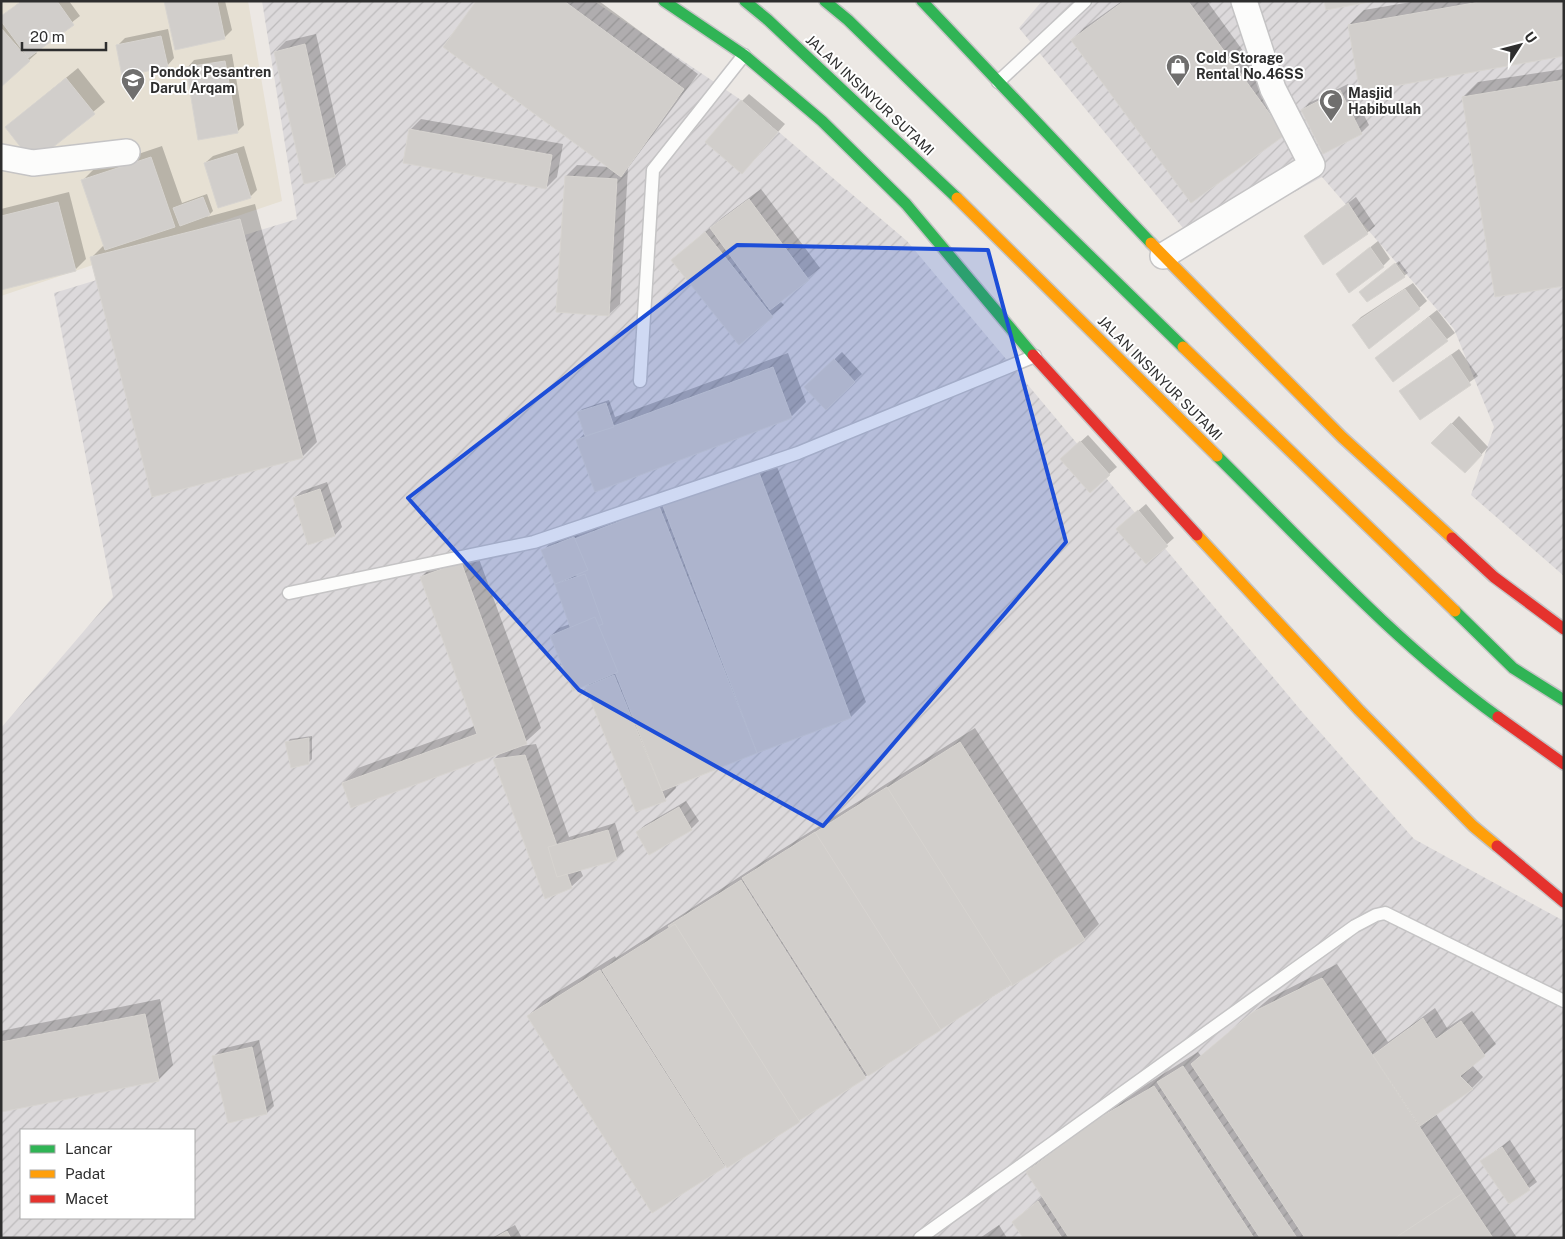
<svg xmlns="http://www.w3.org/2000/svg" width="1565" height="1239" font-family="'Public Sans',sans-serif">
<style>
.industrial{fill:url(#industrial-furrows);fill-rule:evenodd}
.education{fill:#e6e0d3}
.shadow{fill:#0003}
.building{fill:#d1cecb;stroke:#d7d4d0}
.lines{fill:none;stroke-linecap:round;stroke-linejoin:round}
.lane-casing{stroke:#c5c4c5;stroke-width:15}
.street-casing{stroke:#c5c4c5;stroke-width:28}
.fast-casing{stroke:#c5c4c5;stroke-width:14}
.slow-casing{stroke:#c5c4c5;stroke-width:14}
.jam-casing{stroke:#c5c4c5;stroke-width:14}
.lane{stroke:#fcfcfb;stroke-width:12}
.street{stroke:#fcfcfb;stroke-width:25}
.fast{stroke:#30b455;stroke-width:11}
.slow{stroke:#ff9f0a;stroke-width:11}
.jam{stroke:#e5322d;stroke-width:11}
.marked{fill:#1d4ed8;fill-opacity:0.2;stroke:#1d4ed8;stroke-width:4;stroke-linejoin:round}
.labels{text-anchor:middle;stroke-width:4;stroke-linejoin:round;paint-order:stroke}
.poi-label{font-size:14px;font-weight:bold;fill:#2e2e2e;stroke:#fff;text-anchor:start}
.street-label{font-size:14px;fill:#2e2e2e;stroke:#fff}
</style>
<defs>
<pattern id="industrial-furrows" width="10" height="10" patternUnits="userSpaceOnUse" patternTransform="scale(1.25)"><rect width="10" height="10" fill="#dcd9db"/><path d="M-1 1l2-2M0 10L10 0M9 11l2-2" fill="none" stroke="#bdbbbc"/></pattern>
</defs>
<rect width="100%" height="100%" fill="#ece8e4"/>
<g class="industrial">
<path d="M262 1H594L741 100 907 241 1304 714 1414 839 1564 921V1238H1V728L113 597 54 293 297 219ZM21 1130H194V1218H21Z"/>
<path d="M1042 1H1564V576L1471 495 1494 427 1454 329 1322 177 1197 245 1019 28Z"/>
</g>
<path class="education" d="M1 1H248L282 201 1 296Z"/>
<g class="shadow">
<path d="M21 1H69L80 16 35 51 37 53 1 85V18Z"/>
<path d="M165 1H225L232 30 224 38Z"/>
<path d="M477 1H599L698 74 628 168 620 304 608 315 566 176 577 165 610 167Z"/>
<path d="M1122 1H1207L1295 123 1191 202 1073 40 1084 28Z"/>
<path d="M1417 1H1564L1349 25 1364 10Z"/>
<path d="M168 29 174 58 167 66 118 45 125 38Z"/>
<path d="M316 34 346 165 334 176 275 52 286 41Z"/>
<path d="M232 54 244 125 237 132 187 68 194 60Z"/>
<path d="M78 68 105 102 33 162 6 127Z"/>
<path d="M1564 69V284L1463 97 1478 82Z"/>
<path d="M1348 84 1369 125 1361 133 1323 152 1302 111 1309 103Z"/>
<path d="M749 94 785 124 749 165 742 101Z"/>
<path d="M421 119 563 144 557 177 546 188 410 130Z"/>
<path d="M162 146 182 203 207 194 213 211 207 217 255 204 317 442 302 457 91 258 104 245 83 180 94 169Z"/>
<path d="M244 146 257 190 250 197 205 163 213 156Z"/>
<path d="M761 189 820 268 780 301 784 305 739 343 673 260 723 217Z"/>
<path d="M69 192 86 259 75 270 1 289V209Z"/>
<path d="M1356 197 1375 226 1367 233 1305 236Z"/>
<path d="M1378 241 1390 259 1383 266 1337 274Z"/>
<path d="M1399 261 1408 273 1404 276 1360 292Z"/>
<path d="M1413 283 1427 301 1419 308 1353 325 1361 317Z"/>
<path d="M1437 310 1455 333 1393 380 1376 358Z"/>
<path d="M1459 349 1478 376 1420 418 1400 391Z"/>
<path d="M842 352 862 374 826 408 813 380Z"/>
<path d="M788 353 806 402 791 417 577 441 585 433 579 412 582 409 609 400 615 417Z"/>
<path d="M1459 416 1488 447 1473 464 1433 443Z"/>
<path d="M1088 435 1117 467 1090 491 1069 452Z"/>
<path d="M773 456 866 702 851 717 675 784 676 788 665 799 586 687 592 682 551 636 559 628 570 624 543 551 550 543 577 532Z"/>
<path d="M327 482 342 527 335 535 309 543 294 498 302 491Z"/>
<path d="M1146 504 1174 538 1147 562 1125 522Z"/>
<path d="M475 548 541 728 521 746 536 744 569 837 615 823 624 851 616 858 580 869 583 876 571 887 494 759 501 752 343 783 358 768 475 726 421 577 436 562Z"/>
<path d="M975 728 1099 924 1084 939 869 1074 728 1166 727 1164 724 1166 528 1016 543 1001 615 956 616 958 759 864Z"/>
<path d="M312 736V759L308 763 287 743 290 739Z"/>
<path d="M686 801 699 821 691 829 649 853 637 832 645 825Z"/>
<path d="M1337 964 1388 1042 1435 1008 1447 1028 1472 1011 1496 1044 1472 1065 1483 1077 1472 1088 1436 1114 1517 1238H1025L1014 1222 1043 1196 1027 1172 1042 1157 1111 1107 1198 1052 1201 1056 1270 998Z"/>
<path d="M160 999 173 1065 158 1080 1 1111V1031Z"/>
<path d="M259 1040 274 1106 267 1113 213 1057 221 1049Z"/>
<path d="M1510 1140 1537 1182 1509 1203 1482 1161Z"/>
<path d="M515 1225 522 1238H492Z"/>
<path d="M999 1225 1007 1238H980Z"/>
</g>
<g class="building">
<path d="M22 1H57L74 25 28 58 1 21V16Z"/>
<path d="M164 1H217L225 39 175 50Z"/>
<path d="M476 1H564L684 89 621 177 443 47Z"/>
<path d="M1124 1H1188L1285 135 1191 203 1071 40Z"/>
<path d="M1324 1H1375L1326 10Z"/>
<path d="M1485 1H1564V56L1360 92 1348 25Z"/>
<path d="M1 28 30 61 1 87Z"/>
<path d="M161 36 168 67 122 76 116 45Z"/>
<path d="M305 44 335 177 304 184 274 52Z"/>
<path d="M225 61 238 133 198 140 186 67Z"/>
<path d="M66 78 95 114 33 163 5 127Z"/>
<path d="M1564 80V286L1495 297 1462 97Z"/>
<path d="M1340 90 1362 134 1323 154 1301 110Z"/>
<path d="M741 100 778 132 742 174 705 142Z"/>
<path d="M409 129 552 155 546 189 403 163Z"/>
<path d="M237 153 251 198 218 208 204 163Z"/>
<path d="M151 157 175 227 105 250 81 180Z"/>
<path d="M565 176 617 179 609 316 556 312Z"/>
<path d="M203 197 210 215 180 226 173 208Z"/>
<path d="M749 199 809 280 770 310 710 228Z"/>
<path d="M58 202 76 271 1 290V216Z"/>
<path d="M1348 203 1368 234 1323 265 1304 236Z"/>
<path d="M240 219 303 458 152 497 90 257Z"/>
<path d="M705 232 773 317 739 345 671 260Z"/>
<path d="M1370 247 1384 267 1349 293 1336 274Z"/>
<path d="M1395 263 1405 277 1367 302 1359 292Z"/>
<path d="M1405 289 1420 309 1369 349 1352 325Z"/>
<path d="M1429 317 1448 341 1393 382 1375 358Z"/>
<path d="M1451 355 1471 385 1420 420 1399 391Z"/>
<path d="M834 359 855 382 826 410 804 387Z"/>
<path d="M773 367 792 418 595 492 576 440Z"/>
<path d="M606 403 614 427 585 436 577 412Z"/>
<path d="M1451 423 1482 455 1465 473 1431 443Z"/>
<path d="M1080 441 1110 475 1090 493 1060 459Z"/>
<path d="M758 470 851 718 757 753 663 506Z"/>
<path d="M320 489 335 536 308 545 293 498Z"/>
<path d="M659 506 757 753 662 791 564 543Z"/>
<path d="M1138 510 1168 546 1146 564 1116 529Z"/>
<path d="M574 537 588 570 555 584 541 550Z"/>
<path d="M461 562 527 744 351 808 342 783 477 734 420 577Z"/>
<path d="M585 574 603 624 573 635 555 584Z"/>
<path d="M595 617 618 672 573 691 550 636Z"/>
<path d="M614 675 666 801 636 812 585 687Z"/>
<path d="M309 738V764L291 768 285 742Z"/>
<path d="M960 742 1085 940 1012 986 887 788Z"/>
<path d="M525 755 572 888 545 899 493 759Z"/>
<path d="M887 787 1012 984 940 1030 814 833Z"/>
<path d="M679 807 692 830 649 855 636 832Z"/>
<path d="M608 830 617 860 557 877 548 847Z"/>
<path d="M815 832 941 1030 868 1076 742 878Z"/>
<path d="M741 880 866 1078 794 1124 668 926Z"/>
<path d="M675 924 800 1122 727 1168 602 970Z"/>
<path d="M600 970 725 1167 652 1213 527 1016Z"/>
<path d="M1322 978 1463 1193 1395 1238H1305L1191 1064 1253 1012Z"/>
<path d="M145 1014 159 1081 1 1112V1042Z"/>
<path d="M1423 1018 1436 1039 1461 1021 1485 1056 1460 1076 1473 1089 1420 1126 1373 1055Z"/>
<path d="M252 1047 267 1114 228 1123 212 1056Z"/>
<path d="M1183 1066 1297 1238H1260L1157 1082Z"/>
<path d="M1154 1086 1254 1238H1069L1026 1172 1094 1121Z"/>
<path d="M1502 1147 1530 1190 1509 1204 1480 1161Z"/>
<path d="M1463 1193 1493 1238H1395Z"/>
<path d="M1038 1201 1062 1238H1023L1012 1222Z"/>
<path d="M507 1231 511 1238H495Z"/>
</g>
<g class="lines">
<g class="lane-casing">
<g id="lane">
<path d="M998 82 1085 1"/>
<path d="M640 381 653 170 744 55"/>
<path d="M289 593 534 542 798 453 1035 356"/>
<path d="M920 1238 1355 926 1376 915 1385 913 1564 1001"/>
</g>
</g>
<g class="street-casing">
<g id="street">
<path d="M1 157 33 163 127 152"/>
<path d="M1163 256 1312 165 1273 89 1244 1"/>
</g>
</g>
<g class="fast-casing">
<g id="fast">
<path d="M664 1 744 55 822 121 906 204 1033 355"/>
<path d="M745 1 768 20 957 198"/>
<path d="M825 1 848 20 1183 347"/>
<path d="M922 1 1151 243"/>
<path d="M1217 456C1307 545 1394 642 1498 717"/>
<path d="M1455 611 1513 668 1564 700"/>
</g>
</g>
<g class="slow-casing">
<g id="slow">
<path d="M957 198 1217 456"/>
<path d="M1151 243 1342 437 1452 538"/>
<path d="M1183 347 1455 611"/>
<path d="M1197 535 1359 710 1473 826 1497 846"/>
</g>
</g>
<g class="jam-casing">
<g id="jam">
<path d="M1033 355 1197 535"/>
<path d="M1452 538 1494 577 1564 629"/>
<path d="M1498 717 1564 764"/>
<path d="M1497 846 1564 902"/>
</g>
</g>
<use href="#lane" class="lane"/>
<use href="#street" class="street"/>
<use href="#fast" class="fast"/>
<use href="#slow" class="slow"/>
<use href="#jam" class="jam"/>
</g>
<path class="marked" d="M737 245 988 250 1066 542 823 826 579 690 408 498Z"/>
<defs>
<g id="shop-pin" transform="scale(1.25)"><path d="M0 17L-7.5 6A9.5 9.5 0 1 1 7.5 6Z" fill="#706f6e" stroke="#fff"/><path d="M-5-2.5h2.3a2.7 3.5 0 0 1 5.4 0H5L5.5 6h-11ZM-1.5-2.5h3a1.5 2.3 0 0 0-3 0Z" fill="#fff"/></g>
<g id="school-pin" transform="scale(1.25)"><path d="M0 17L-7.5 6A9.5 9.5 0 1 1 7.5 6Z" fill="#706f6e" stroke="#fff"/><path d="M0-5L7-2L0 1L-7-2ZM-4 1L0 2.5L4 1V4Q0 6-4 4Z" fill="#fff"/></g>
<g id="mosque-pin" transform="scale(1.25)"><path d="M0 17L-7.5 6A9.5 9.5 0 1 1 7.5 6Z" fill="#706f6e" stroke="#fff"/><path d="M3.5-4.9A6 6 0 1 0 3.5 4.9A5 5 0 1 1 3.5-4.9Z" fill="#fff"/></g>
</defs>
<g fill-rule="evenodd">
<use href="#shop-pin" x="1178" y="66"/>
<use href="#school-pin" x="133" y="80"/>
<use href="#mosque-pin" x="1331" y="101"/>
</g>
<g class="labels">
<g class="poi-label">
<text x="1196" y="63">Cold Storage<tspan x="1196" dy="16">Rental No.46SS</tspan></text>
<text x="150" y="77">Pondok Pesantren<tspan x="150" dy="16">Darul Arqam</tspan></text>
<text x="1348" y="98">Masjid<tspan x="1348" dy="16">Habibullah</tspan></text>
</g>
<g class="street-label">
<text transform="translate(870 95) rotate(43)" y="5">JALAN INSINYUR SUTAMI</text>
<text transform="translate(1160 378) rotate(45)" y="5">JALAN INSINYUR SUTAMI</text>
</g>
</g>
<rect width="1565" height="1239" fill="none" stroke="#2e2e2e" stroke-width="5"/>
<rect x="20" y="1129" width="175" height="90" fill="#ffffff" stroke="#ababab"/>
<rect x="30" y="1145" width="25" height="8" fill="#30b455" stroke="#ababab"/>
<text x="65" y="1154" font-size="15" fill="#2e2e2e">Lancar</text>
<rect x="30" y="1170" width="25" height="8" fill="#ff9f0a" stroke="#ababab"/>
<text x="65" y="1179" font-size="15" fill="#2e2e2e">Padat</text>
<rect x="30" y="1195" width="25" height="8" fill="#e5322d" stroke="#ababab"/>
<text x="65" y="1204" font-size="15" fill="#2e2e2e">Macet</text>
<g transform="translate(1520 45) rotate(54)" stroke="#ffffff" stroke-width="4" paint-order="stroke">
<path d="M0-4L9 19L0 12L-9 19Z" fill="#2e2e2e"/>
<text y="-8" font-size="14" font-weight="bold" text-anchor="middle" fill="#2e2e2e">U</text>
</g>
<path d="M22 42v8h84v-8" fill="none" stroke="#2e2e2e" stroke-width="2.5"/>
<text x="30" y="42" font-size="15" fill="#2e2e2e" stroke="#ffffff" stroke-width="4" paint-order="stroke">20 m</text>
</svg>
